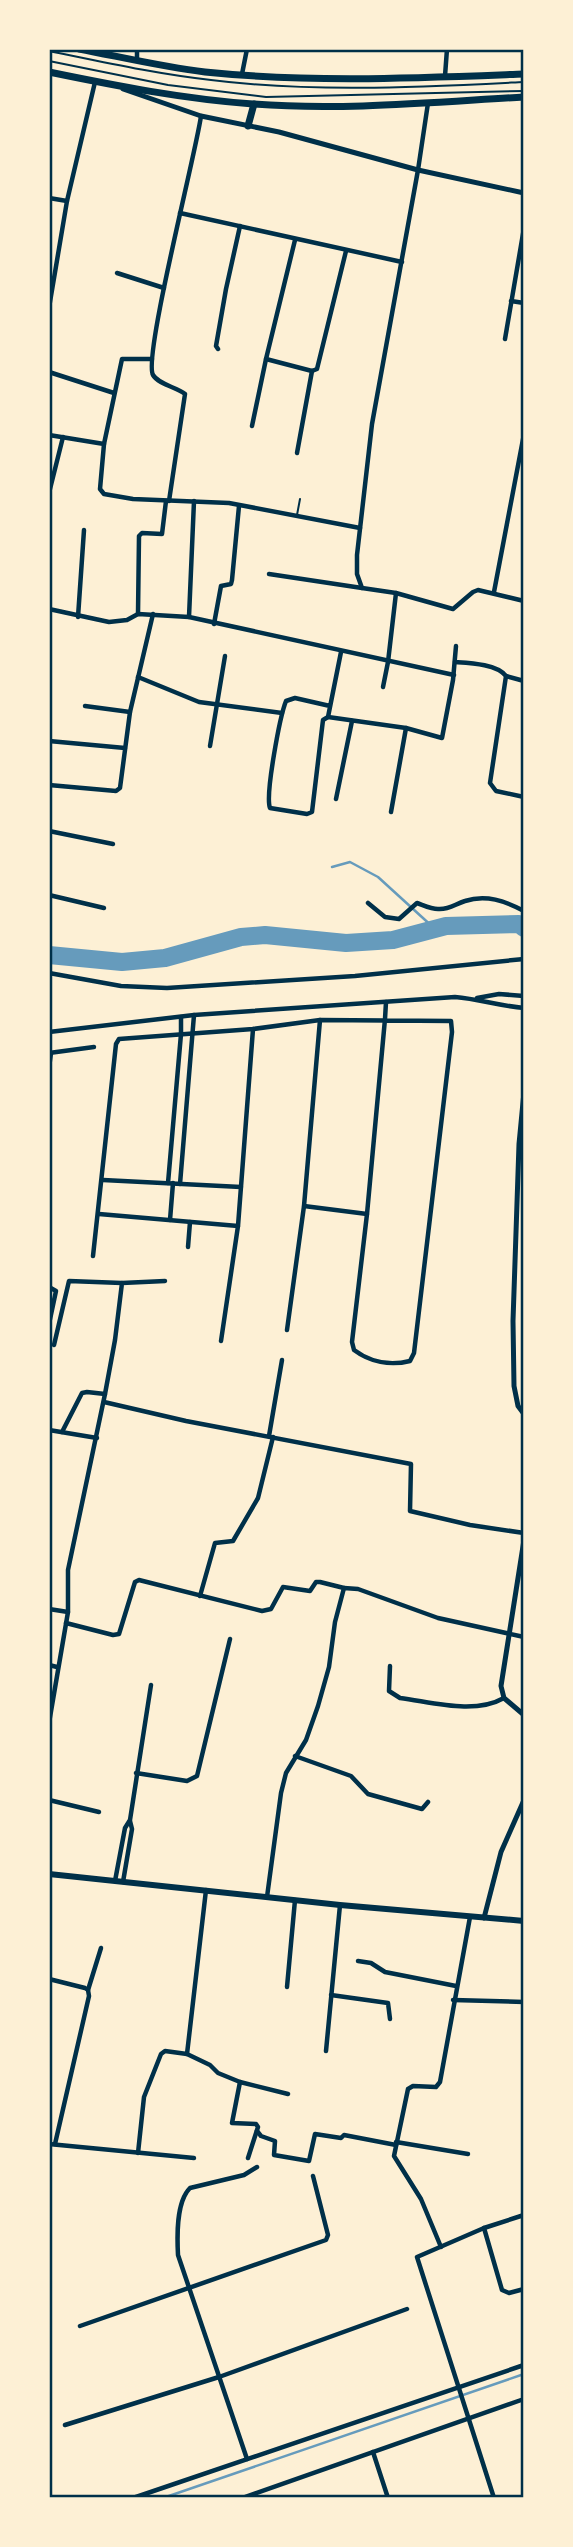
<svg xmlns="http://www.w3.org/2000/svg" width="573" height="2547" font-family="'Asap Condensed',sans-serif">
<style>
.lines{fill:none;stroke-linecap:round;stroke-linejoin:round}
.stream{stroke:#669bbc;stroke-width:2.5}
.river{stroke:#669bbc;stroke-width:18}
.service{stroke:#003049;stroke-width:2}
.minor{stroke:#003049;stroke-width:4.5}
.tertiary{stroke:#003049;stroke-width:5}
.secondary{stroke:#003049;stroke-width:6}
.primary{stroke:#003049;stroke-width:7}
.neatline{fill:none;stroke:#003049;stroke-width:2.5}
</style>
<rect width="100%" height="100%" fill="#fdf0d5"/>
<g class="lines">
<g class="stream">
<path d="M332 867 350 862 378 877 435 929"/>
<path d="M163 2498 524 2374"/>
</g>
<path class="river" d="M49 955 122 962 165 958 241 937 265 935 346 943 393 940 446 926 519 924 524 928"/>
<g class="service">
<path d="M49 51C103 62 157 74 211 80 314 93 421 87 524 82"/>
<path d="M49 61 168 85 266 97 524 91"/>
<path d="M297 515 300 499"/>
</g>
<g class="minor">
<path d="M137 60V49"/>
<path d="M242 74 247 49"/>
<path d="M445 76 447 49"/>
<path d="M428 103 418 170 372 424 357 555V574L362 588 396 593 453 609 473 592 478 590 524 601"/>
<path d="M49 198 67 201"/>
<path d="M180 213 402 262"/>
<path d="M117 273 164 288"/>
<path d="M511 301 524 303"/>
<path d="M49 308 67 201 95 82"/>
<path d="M505 339 524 228"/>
<path d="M218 349 216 346 226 289 240 226"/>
<path d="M266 359 312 371"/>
<path d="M312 371 317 369 346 251"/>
<path d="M49 372 114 393"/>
<path d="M252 426 266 359 295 240"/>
<path d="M49 435 104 444 100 489 104 494 133 499 229 503 360 528"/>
<path d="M104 444 122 359H152"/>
<path d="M297 453 312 371"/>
<path d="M49 493 63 437"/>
<path d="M169 501 185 394C177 387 159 385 153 375 143 357 196 153 201 116"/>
<path d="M269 574 362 588"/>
<path d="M494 592 524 434"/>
<path d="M49 609 109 622 127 620 138 614 189 617 194 501"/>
<path d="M138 614 139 536 142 533 162 534 166 501"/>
<path d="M78 617 84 530"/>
<path d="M189 617 454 675"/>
<path d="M214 624 221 586 231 584 232 580 239 506"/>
<path d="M455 662C470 663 497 664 506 676L490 783 496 791 524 797"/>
<path d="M506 676 524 681"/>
<path d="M138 677 199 702 282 713"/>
<path d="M383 687 388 662 396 593"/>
<path d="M85 706 130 712"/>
<path d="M330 706 295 698 286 701C280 716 265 795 270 808L307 814 312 812 323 720 328 717 341 652"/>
<path d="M328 717 406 728 442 738 453 680 456 646"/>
<path d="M49 741 125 748"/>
<path d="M210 746 225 656"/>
<path d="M49 785 116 791 120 788 130 712 153 614"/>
<path d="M336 799 352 721"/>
<path d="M391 812 406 728"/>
<path d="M49 831 113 844"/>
<path d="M49 895 104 908"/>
<path d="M368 903 385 917 399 919 417 903C423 905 431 909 438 909 449 910 455 904 465 901 486 894 505 901 524 911"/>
<path d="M49 973 121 986 167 988 355 976 524 959"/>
<path d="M477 998 499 994 524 996"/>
<path d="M49 1032 194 1015 455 997C479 999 500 1006 524 1008"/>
<path d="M49 1053 94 1047"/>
<path d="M49 1068 51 1053"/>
<path d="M103 1180 241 1187"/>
<path d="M168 1183 181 1034V1017"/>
<path d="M180 1184 194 1015"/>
<path d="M304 1206 367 1214"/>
<path d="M99 1214 238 1226"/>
<path d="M170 1220 173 1183"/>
<path d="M188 1247 190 1222"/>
<path d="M93 1256 116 1044 119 1039 253 1029 320 1020 451 1021 452 1032 414 1353 410 1361C390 1366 370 1362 354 1350L352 1342 367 1214 385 1019 386 1002"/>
<path d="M49 1287 56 1291 49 1324"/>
<path d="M287 1330 304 1206 320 1020"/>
<path d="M221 1341 238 1226 253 1029"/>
<path d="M54 1345 69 1281 122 1283"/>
<path d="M104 1402 186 1421 411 1464 410 1511 470 1525 524 1533"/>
<path d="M49 1430 97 1438"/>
<path d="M62 1432 82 1393 87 1392 105 1394"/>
<path d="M269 1436 282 1360"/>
<path d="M200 1596 215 1543 233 1541 258 1498 273 1437"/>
<path d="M49 1609 68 1612"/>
<path d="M66 1623 113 1635 119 1634 135 1582 139 1580 262 1611 271 1609 283 1587 310 1591 316 1582H320L344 1588"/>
<path d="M49 1665 57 1667"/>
<path d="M390 1666 389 1691 400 1698C432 1702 474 1715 504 1698"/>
<path d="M49 1723 68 1612V1570L105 1394 115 1340 122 1283 165 1281"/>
<path d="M295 1756 351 1776 368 1794 422 1809 428 1802"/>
<path d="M136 1773 187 1781 197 1776 230 1639"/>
<path d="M49 1800 99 1812"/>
<path d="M115 1881 125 1828 130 1820 151 1685"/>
<path d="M123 1882 132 1829 130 1821"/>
<path d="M206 1890 187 2054 210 2065 218 2073 240 2082 288 2094"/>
<path d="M267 1897 281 1793 286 1773 306 1740 318 1706 329 1667 335 1622 344 1588 358 1589 438 1618 524 1637"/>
<path d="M358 1961 371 1963 385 1972 456 1986"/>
<path d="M49 1979 85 1988 88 1990 89 1996 55 2144"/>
<path d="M287 1987 295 1900"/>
<path d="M88 1990 101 1948"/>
<path d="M331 1995 388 2003 390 2019"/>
<path d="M453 2000 524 2002"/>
<path d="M326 2051 340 1905"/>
<path d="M240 2082 232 2123 256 2124 258 2127 248 2158"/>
<path d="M257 2131 261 2136 275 2141 274 2155 309 2161 315 2134 341 2138 344 2135 396 2145"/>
<path d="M396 2142 468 2154"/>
<path d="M49 2144 194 2158"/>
<path d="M138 2153 144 2097 161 2054 165 2051 187 2054"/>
<path d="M484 2228 502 2290 509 2293 524 2289"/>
<path d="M441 2247 421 2199 394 2156 408 2089 413 2086 436 2087 440 2082 470 1917"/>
<path d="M80 2326 326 2240 328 2235 313 2176"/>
<path d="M65 2425 219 2377 407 2309"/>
<path d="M373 2452 388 2498"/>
<path d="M247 2459 178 2255C177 2236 176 2202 190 2188L244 2175 257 2167"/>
<path d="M133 2498 524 2365"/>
<path d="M242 2498 524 2399"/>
<path d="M494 2498 417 2257 484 2228 524 2215"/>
</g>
<g class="tertiary">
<path d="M123 89 201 116 279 132 418 170 524 193"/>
<path d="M524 1092 519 1144 513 1321 514 1386 518 1406 524 1414"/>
<path d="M524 1540 501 1686 504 1698 524 1715"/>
<path d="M484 1918 501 1852 524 1800"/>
</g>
<path class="secondary" d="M49 1874 340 1905 524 1921"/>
<g class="primary">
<path d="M79 49C121 57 163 67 205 72 311 83 418 78 524 74"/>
<path d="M49 72C117 86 184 99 253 104 341 111 436 102 524 97"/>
<path d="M248 126 254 104"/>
</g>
</g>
<rect width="573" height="2547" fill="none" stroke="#fdf0d5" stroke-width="102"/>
<rect x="51" y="51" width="471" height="2445" class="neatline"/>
</svg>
